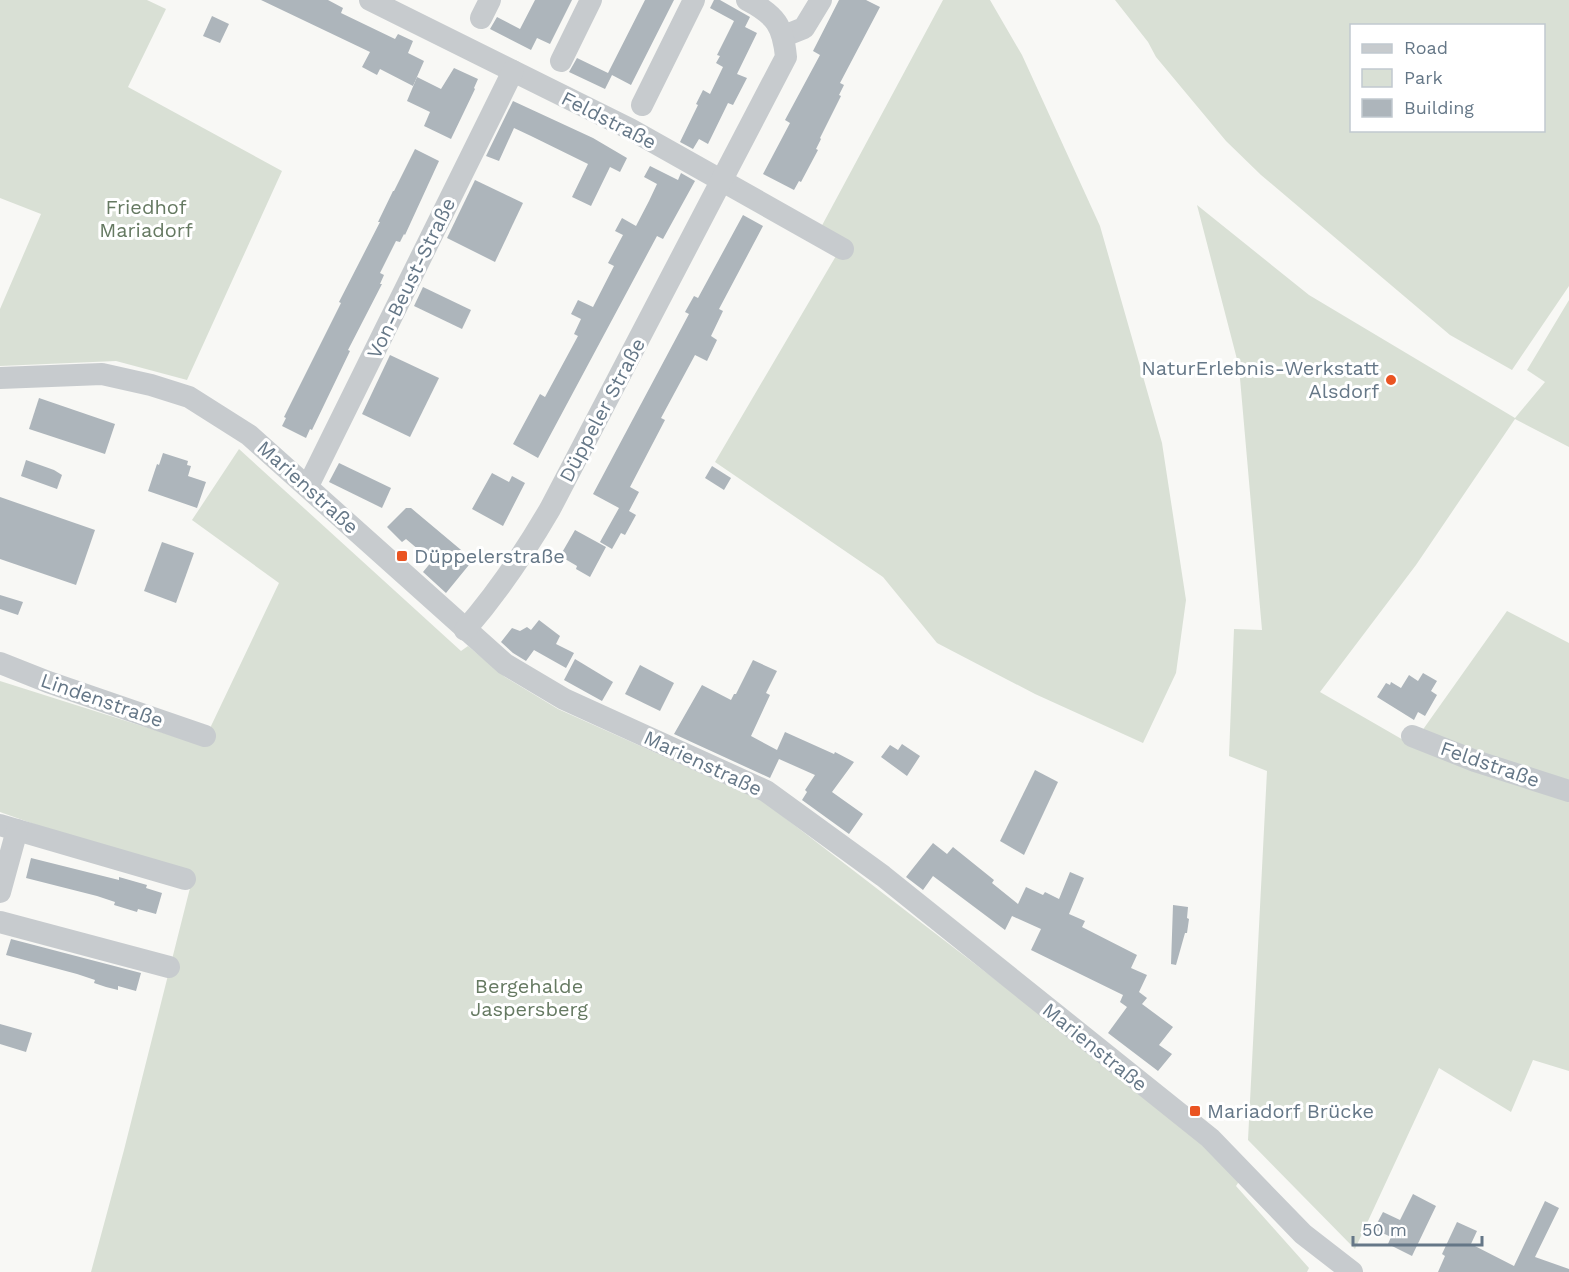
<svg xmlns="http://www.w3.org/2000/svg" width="1569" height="1272" font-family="'Work Sans',sans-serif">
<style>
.green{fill:#d9e0d5;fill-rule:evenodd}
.building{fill:#adb5bb}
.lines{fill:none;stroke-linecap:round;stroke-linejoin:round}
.minor{stroke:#c7cbce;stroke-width:22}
.poi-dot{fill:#ea5422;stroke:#fff;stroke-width:2}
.labels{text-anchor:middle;stroke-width:6;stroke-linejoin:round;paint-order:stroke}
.street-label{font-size:20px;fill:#657787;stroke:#fff}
.park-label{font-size:20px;fill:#657961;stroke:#fff}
.poi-label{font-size:20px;fill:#657787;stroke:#fff;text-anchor:start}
</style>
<rect width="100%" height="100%" fill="#f8f8f5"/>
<g class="green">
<path d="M0 0H147L166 9 128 87 282 171 187 380 116 361 0 366V309L41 214 0 198Z"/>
<path d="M943 0H990L1022 55 1100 226 1162 443 1186 600 1176 673 1143 743 1035 694 937 643 883 577 715 462 843 244 819 231Z"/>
<path d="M1115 0H1569V286L1512 370 1450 335 1261 175 1226 141 1156 57 1148 42ZM1352 26H1544V130H1352Z"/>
<path d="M1197 205 1309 295 1515 418 1545 382 1527 370 1569 300V447L1515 419 1416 565 1320 692 1412 745 1507 611 1569 643V1071L1533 1060 1511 1112 1439 1068 1355 1249 1248 1140 1267 771 1229 756 1234 629 1262 630 1239 367Z"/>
<path d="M239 449 461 651 468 646 505 677 558 709 763 801 1048 1020 1242 1177 1236 1186 1309 1268 1307 1272H91L124 1150 192 880 0 812V681L202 745 279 583 192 520Z"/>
</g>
<g class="building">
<path d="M261 0H328L343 8 341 13 395 39 398 34 413 41 408 53 424 61 413 86 380 69 377 75 362 67 370 52Z"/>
<path d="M535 0H572L550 44 537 38 531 50 490 29 497 17 520 29Z"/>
<path d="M645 0H674L631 85 612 75 605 89 569 72 577 58 608 73Z"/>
<path d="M714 0H720L750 17 745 27 757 33 737 74 747 78 733 105 728 103 708 144 699 139 693 149 680 142 698 105 696 104 703 90 710 94 723 67 716 63 720 56 717 55 734 21 710 8Z"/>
<path d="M839 0H866L880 7 840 83 844 85 839 95 841 96 820 138 821 139 816 149 818 150 801 182 799 181 794 190 763 174 790 123 785 120 820 55 813 51Z"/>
<path d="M212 16 229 24 220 43 203 36Z"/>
<path d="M454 68 478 79 474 88 475 89 451 139 424 126 430 112 407 101 417 77 441 89Z"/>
<path d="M513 101 593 138 627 158 620 172 610 167 591 206 572 197 588 164 531 136 514 128 499 161 486 156Z"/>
<path d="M415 149 439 161 405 235 404 234 400 242 396 241 380 273 384 275 380 284H382L348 350 350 351 312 430 310 429 306 438 282 426 286 418 284 417 341 303 339 302 380 222H378L393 191H394Z"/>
<path d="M650 166 678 180 681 173 695 181 663 239 657 236 538 458 513 444 540 394 545 397 578 336 574 334 581 319 571 314 578 300 593 307 614 266 608 263 623 235 615 231 622 218 636 226 649 201 657 184 644 177Z"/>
<path d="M475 180 523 203 495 262 447 238Z"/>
<path d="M743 215 763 226 719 309 723 311 711 336 717 340 707 361 695 355 661 418 665 420 630 487 639 492 629 511 636 515 625 535 621 533 612 549 600 542 619 508 593 494 689 314 685 312 694 296 698 298Z"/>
<path d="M423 287 471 310 462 329 414 306Z"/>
<path d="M390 355 439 378 410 437 362 414Z"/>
<path d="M39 398 115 424 105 454 29 429Z"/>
<path d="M163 453 188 461 187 465 191 466 188 476 206 482 197 508 148 491 157 464 159 465Z"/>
<path d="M26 460 54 470 62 475 57 489 21 476Z"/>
<path d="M339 463 391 488 382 508 329 482Z"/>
<path d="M712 466 731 478 724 490 705 478Z"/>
<path d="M492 473 509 482 512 476 525 483 503 526 472 509Z"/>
<path d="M0 497 95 530 76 585 0 559Z"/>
<path d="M406 508H411L473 560 446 593 423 572 432 561 406 539 402 542 387 527Z"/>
<path d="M575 530 606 547 590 577 576 569 577 566 560 556Z"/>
<path d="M162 542 194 553 176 603 144 591Z"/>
<path d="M0 595 23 602 18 615 0 609Z"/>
<path d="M539 620 560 636 556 644 574 653 566 668 534 650 526 661 513 653 501 642 512 628 520 631 527 627 531 630Z"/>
<path d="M575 659 613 682 602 701 564 680Z"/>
<path d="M753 660 777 671 766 693 770 695 751 736 777 750 785 732 834 754 835 752 854 762 832 792 863 814 849 834 802 800 807 792 805 790 815 775 779 759 770 778 674 734 702 685 731 700 734 694H736Z"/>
<path d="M640 665 674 683 660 711 625 694Z"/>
<path d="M1423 673 1437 681 1431 691 1437 695 1425 716 1418 712 1414 720 1377 697 1386 683 1390 685 1391 682 1401 688 1409 675 1418 681Z"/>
<path d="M902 744 920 756 907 776 881 757 890 745 898 750Z"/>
<path d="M1035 770 1058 782 1024 855 1000 841Z"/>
<path d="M933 843 947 854 953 847 994 880 992 883 1018 904 1026 887 1043 895 1045 892 1059 899 1070 872 1084 878 1069 914 1085 921 1082 927 1137 955 1131 968 1147 975 1139 992 1147 998 1142 1004 1173 1027 1159 1045 1172 1054 1158 1071 1108 1033 1127 1007 1120 1002 1123 995 1031 950 1041 929 1012 916 1005 930 933 876 923 890 906 877Z"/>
<path d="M31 858 119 880V877L147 885 146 888 162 893 156 914 138 909 137 912 114 905 115 902 97 896 26 878Z"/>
<path d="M1173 905 1188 907 1187 918 1189 919 1187 933H1185L1176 965 1171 964Z"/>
<path d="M11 939 141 973 136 991 118 986V990L106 987 94 983 95 980 77 974 6 955Z"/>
<path d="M0 1024 32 1033 26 1052 0 1044Z"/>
<path d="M1413 1194 1436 1206 1412 1256 1388 1244 1391 1237 1374 1229 1383 1212 1400 1220Z"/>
<path d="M1545 1201 1559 1208 1535 1257 1569 1269V1272H1438L1445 1256 1442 1254 1457 1222 1477 1231 1471 1244 1514 1266Z"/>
</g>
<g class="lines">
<g class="minor">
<path d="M370 0 630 129 843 249"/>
<path d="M481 18 490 0"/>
<path d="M784 36 804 28 821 0"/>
<path d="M561 61 591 0"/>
<path d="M642 105 694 0"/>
<path d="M0 378 102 374 151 385 189 397 249 435 505 664 564 699 766 791 883 876 1210 1138 1303 1234 1352 1272"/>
<path d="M308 486 513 71"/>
<path d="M465 630C498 592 525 552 550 509L786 57C783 26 776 15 747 0"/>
<path d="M0 663 48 682 205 736"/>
<path d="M1412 736 1475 761 1569 791"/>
<path d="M0 825 185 879"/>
<path d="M0 892 17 830"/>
<path d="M0 922 169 967"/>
</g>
</g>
<g class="poi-dot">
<circle cx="1391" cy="380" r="6"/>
<rect x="396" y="550" width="12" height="12" rx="3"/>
<rect x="1189" y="1105" width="12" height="12" rx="3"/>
</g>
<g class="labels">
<g class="street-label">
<text transform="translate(609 120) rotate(27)" y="7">Feldstraße</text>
<text transform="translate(411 278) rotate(-64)" y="7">Von-Beust-Straße</text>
<text transform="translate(602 410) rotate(-62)" y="7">Düppeler Straße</text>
<text transform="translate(308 487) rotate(42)" y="7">Marienstraße</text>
<text transform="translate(102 700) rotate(19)" y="7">Lindenstraße</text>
<text transform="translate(703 763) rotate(25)" y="7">Marienstraße</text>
<text transform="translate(1490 764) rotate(19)" y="7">Feldstraße</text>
<text transform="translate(1095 1047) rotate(39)" y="7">Marienstraße</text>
</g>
<g class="park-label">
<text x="146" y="214">Friedhof<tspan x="146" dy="23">Mariadorf</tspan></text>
<text x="529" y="993">Bergehalde<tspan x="529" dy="23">Jaspersberg</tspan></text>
</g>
<g class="poi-label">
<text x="1379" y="375" text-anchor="end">NaturErlebnis-Werkstatt<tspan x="1379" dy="23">Alsdorf</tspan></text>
<text x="414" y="563">Düppelerstraße</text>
<text x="1207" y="1118">Mariadorf Brücke</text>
</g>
</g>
<rect x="1350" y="24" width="195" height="108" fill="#ffffff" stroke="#c1c9cf" stroke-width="1.5"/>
<rect x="1362" y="44" width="30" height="9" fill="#c7cbce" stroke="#c1c9cf" stroke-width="1.5"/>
<text x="1404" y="54" font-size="18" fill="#657787">Road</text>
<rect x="1362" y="69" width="30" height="18" fill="#d9e0d5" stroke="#c1c9cf" stroke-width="1.5"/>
<text x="1404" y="84" font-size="18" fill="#657787">Park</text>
<rect x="1362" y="99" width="30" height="18" fill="#adb5bb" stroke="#c1c9cf" stroke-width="1.5"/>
<text x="1404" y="114" font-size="18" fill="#657787">Building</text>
<path d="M1353 1236v9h129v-9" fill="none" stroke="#657787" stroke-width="3"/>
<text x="1362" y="1236" font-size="18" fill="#657787" stroke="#ffffff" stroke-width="4.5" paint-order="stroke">50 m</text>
</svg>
